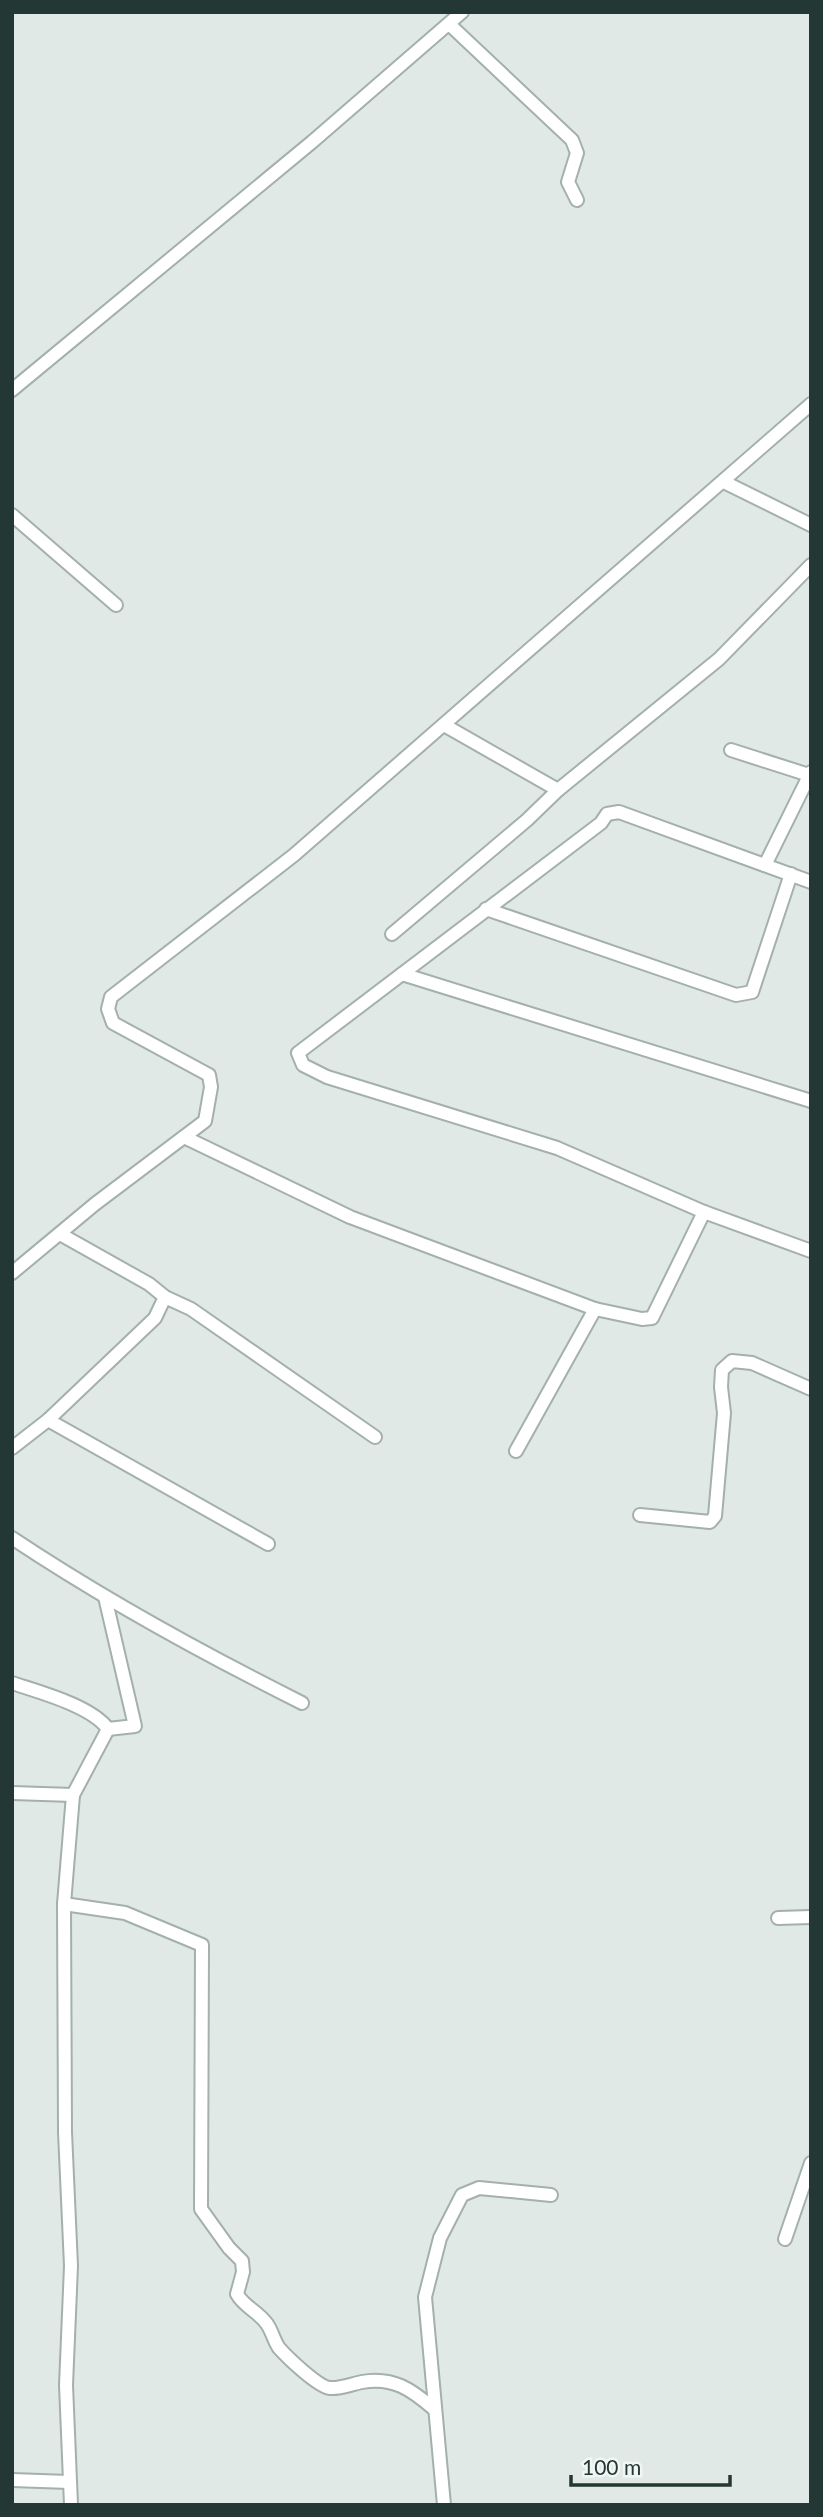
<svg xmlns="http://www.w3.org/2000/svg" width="823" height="2517" font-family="Lato,sans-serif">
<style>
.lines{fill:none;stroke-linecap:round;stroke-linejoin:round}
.minor-casing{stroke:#a4b0ad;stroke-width:16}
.minor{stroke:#fff;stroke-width:12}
</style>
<rect width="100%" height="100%" fill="#e0e9e6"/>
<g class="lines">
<g class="minor-casing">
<g id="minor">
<path d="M449 24 572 140 577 153 568 182 577 200"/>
<path d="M12 390 312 142 462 12"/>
<path d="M724 482 811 525"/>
<path d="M12 515 116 605"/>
<path d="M444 725 558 790"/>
<path d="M731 750 809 775"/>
<path d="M765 865 811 772"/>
<path d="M811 882 619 812 607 814 601 823 298 1053 303 1065 327 1077 557 1148 704 1212 811 1251"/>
<path d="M486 909 736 995 752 992 791 874"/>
<path d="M392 934 527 820 558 790 719 659 811 565"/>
<path d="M402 974 811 1101"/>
<path d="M184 1137 350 1217 595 1309 642 1319 652 1318 704 1212"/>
<path d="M60 1234 149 1284 165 1297 191 1309 375 1437"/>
<path d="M12 1273 95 1204 205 1121 211 1087 209 1075 113 1023 108 1009 111 997 294 855 811 404"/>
<path d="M48 1420 268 1544"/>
<path d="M12 1448 48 1420 155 1318 165 1297"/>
<path d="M516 1451 595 1309"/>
<path d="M640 1515 710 1522 715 1516 724 1413 721 1387 722 1370 732 1361 752 1363 811 1389"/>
<path d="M12 1538C105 1600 202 1653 302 1703"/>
<path d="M105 1597 135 1726 108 1729"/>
<path d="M12 1683C39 1692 92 1706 108 1729L73 1795 64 1904 65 2132 71 2266 66 2385 71 2505"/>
<path d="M12 1793 73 1795"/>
<path d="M64 1904 125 1913 202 1945 201 2209 229 2248 242 2261 243 2272 237 2294C244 2307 258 2311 267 2324 272 2331 274 2341 279 2348 287 2357 318 2387 330 2388 339 2389 352 2384 362 2382 393 2376 412 2390 434 2409"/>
<path d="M778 1918 811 1917"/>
<path d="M785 2239 811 2163"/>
<path d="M12 2480 69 2482"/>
<path d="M444 2505 425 2297 440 2238 462 2195 479 2188 551 2195"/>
</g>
</g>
<use href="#minor" class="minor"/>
</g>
<rect width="823" height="2517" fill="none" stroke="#233735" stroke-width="28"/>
<path d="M571 2475v10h159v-10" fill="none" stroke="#233735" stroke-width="3.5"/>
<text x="582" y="2475" font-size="21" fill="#233735" stroke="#f0f6f4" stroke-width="5" paint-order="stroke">100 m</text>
</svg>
